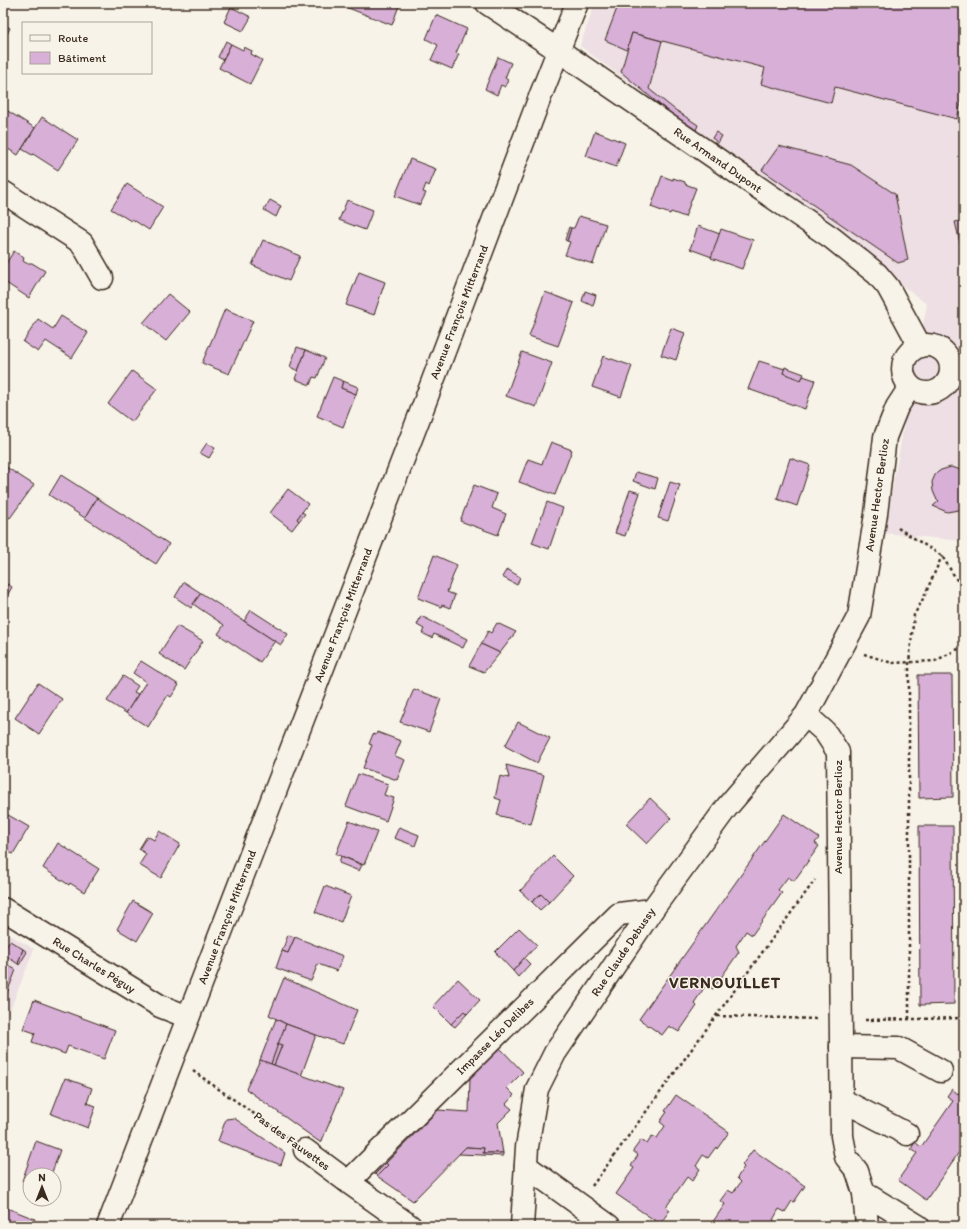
<svg xmlns="http://www.w3.org/2000/svg" width="967" height="1229" viewBox="0 0 967 1229" font-family="Itim,sans-serif">
  <style>
    .built { fill: #eddfe3 }
    .building { fill: #d7afd7; stroke: #3b2a1e }
    .lines { fill: none; stroke-linecap: round; stroke-linejoin: round }
    .minor-casing { stroke: #3b2a1e; stroke-width: 25 }
    .major-casing { stroke: #3b2a1e; stroke-width: 25 }
    .path { stroke: #3b2a1e; stroke-width: 2.5; stroke-dasharray: 3 3; stroke-linecap: butt }
    .minor { stroke: #f7f3e8; stroke-width: 22 }
    .major { stroke: #f7f3e8; stroke-width: 22 }
    .labels { text-anchor: middle; stroke-width: 3; stroke-linejoin: round; paint-order: stroke }
    .street-label { font-size: 12px; fill: #3b2a1e; stroke: #f7f3e8 }
    .district-label { font-size: 16px; font-weight: bold; letter-spacing: 1px; fill: #3b2a1e; stroke: #f7f3e8 }
  </style>
  <rect width="100%" height="100%" fill="#f7f3e8"/>
  <filter id="ink" filterUnits="userSpaceOnUse"><feTurbulence type="fractalNoise" baseFrequency=".025" numOctaves="2"/><feDisplacementMap in="SourceGraphic" scale="8" xChannelSelector="R" yChannelSelector="G"/><feConvolveMatrix kernelMatrix="1 2 1 2 8 2 1 2 1" color-interpolation-filters="sRGB"/></filter>
  <g filter="url(#ink)">
    <g class="built">
      <polygon points="595,3 964,3 964,541 884,533 927,304 580,46"/>
      <polygon points="3,931 34,949 3,1028"/>
    </g>
    <g class="building">
      <polygon points="300,3 314,3 312,8"/>
      <polygon points="344,3 400,3 392,25 343,6"/>
      <polygon points="619,3 964,3 964,91 957,119 835,87 831,103 761,84 765,68 632,33 627,50 605,40"/>
      <polygon points="231,7 251,17 243,31 224,22"/>
      <polygon points="436,15 467,29 456,53 459,54 452,69 431,60 438,45 426,39"/>
      <polygon points="3,24 10,28 7,34 3,32"/>
      <polygon points="632,33 662,41 649,89 674,109 698,125 696,130 666,110 621,72"/>
      <polygon points="226,41 231,44 223,60 218,57"/>
      <polygon points="231,44 243,50 244,47 252,51 251,54 262,60 250,84 219,68"/>
      <polygon points="498,57 511,63 505,78 508,80 505,87 501,85 497,95 485,89"/>
      <polygon points="3,108 35,128 18,155 3,146"/>
      <polygon points="42,117 78,140 58,170 33,154 32,155 22,149"/>
      <polygon points="595,131 625,143 616,167 586,156"/>
      <polygon points="716,132 722,136 718,143 712,138"/>
      <polygon points="779,146 851,165 895,194 908,260 898,263 762,170"/>
      <polygon points="410,159 436,169 429,186 426,184 423,192 426,193 420,205 395,196"/>
      <polygon points="662,176 673,180 673,178 685,182 685,184 696,188 685,217 671,212 670,214 651,207"/>
      <polygon points="127,184 163,207 149,230 132,219 131,221 111,209"/>
      <polygon points="270,200 281,206 276,217 264,210"/>
      <polygon points="347,200 373,210 365,230 339,220"/>
      <polygon points="579,216 606,224 593,264 565,255 570,242 567,241 571,228 574,228"/>
      <polygon points="964,220 964,259 955,222"/>
      <polygon points="698,226 720,234 712,257 690,249"/>
      <polygon points="569,227 571,228 567,241 565,240"/>
      <polygon points="721,229 753,240 742,269 711,258"/>
      <polygon points="263,240 300,256 289,281 252,265"/>
      <polygon points="14,251 24,258 23,261 26,263 32,263 45,271 29,298 3,281 3,268"/>
      <polygon points="359,272 385,282 374,315 346,305"/>
      <polygon points="585,291 596,295 593,306 582,301"/>
      <polygon points="545,292 574,303 558,346 529,336"/>
      <polygon points="168,294 190,312 166,341 143,323"/>
      <polygon points="225,309 253,321 229,374 202,363"/>
      <polygon points="61,316 88,333 72,358 46,341 38,352 23,342 38,319 53,329"/>
      <polygon points="671,328 685,333 676,360 661,355"/>
      <polygon points="297,347 306,350 298,371 290,367"/>
      <polygon points="306,350 325,358 317,378 313,377 310,385 295,379"/>
      <polygon points="522,352 552,363 536,407 506,396"/>
      <polygon points="603,356 632,366 621,397 592,387"/>
      <polygon points="759,361 785,369 783,373 801,380 803,376 815,380 805,409 748,389"/>
      <polygon points="785,367 804,374 801,380 783,373"/>
      <polygon points="132,371 157,389 132,422 108,404"/>
      <polygon points="333,377 343,381 341,388 356,394 343,427 317,416"/>
      <polygon points="343,381 358,387 356,394 341,388"/>
      <polygon points="551,442 572,450 555,495 519,482 528,459 542,464"/>
      <polygon points="207,443 215,448 209,458 200,453"/>
      <polygon points="790,458 810,465 797,506 777,499"/>
      <polygon points="3,465 34,485 10,518 3,514"/>
      <polygon points="951,467 958,469 964,474 964,509 947,512 933,506 939,501 936,498 933,491 932,482 935,475 938,472 941,470"/>
      <polygon points="636,472 658,478 655,489 633,481"/>
      <polygon points="61,475 97,498 85,518 49,495"/>
      <polygon points="670,482 680,485 668,521 658,518"/>
      <polygon points="474,485 497,494 492,508 506,514 498,535 460,521"/>
      <polygon points="288,489 308,504 297,519 299,521 292,530 270,513"/>
      <polygon points="630,490 640,493 625,536 615,533"/>
      <polygon points="97,498 169,544 156,564 85,518"/>
      <polygon points="547,502 563,508 549,549 532,543"/>
      <polygon points="302,512 305,514 299,521 297,519"/>
      <polygon points="434,555 457,565 447,592 455,595 450,608 442,605 441,607 418,598"/>
      <polygon points="507,569 520,577 517,585 502,577"/>
      <polygon points="184,582 201,593 191,608 175,597"/>
      <polygon points="5,583 12,587 4,601 3,601 3,586"/>
      <polygon points="201,593 275,641 260,662 218,634 224,625 193,604"/>
      <polygon points="251,610 288,634 281,645 244,621"/>
      <polygon points="421,616 467,639 463,648 434,634 432,638 422,633 424,629 417,625"/>
      <polygon points="497,623 516,632 500,653 481,644 488,631 491,633"/>
      <polygon points="177,626 203,641 184,670 159,654"/>
      <polygon points="481,644 500,653 484,672 469,666"/>
      <polygon points="141,661 179,685 171,697 168,695 148,727 126,713 146,682 133,673"/>
      <polygon points="918,675 952,675 953,797 919,798"/>
      <polygon points="123,676 138,686 134,692 138,694 126,713 107,701"/>
      <polygon points="38,683 62,699 39,734 15,718"/>
      <polygon points="414,689 441,699 429,732 400,722"/>
      <polygon points="518,722 550,738 537,763 505,746"/>
      <polygon points="377,732 401,741 395,756 405,760 397,780 363,768 372,745 369,744 373,734 376,735"/>
      <polygon points="506,765 544,775 531,824 497,815 501,800 495,798 500,776 509,778"/>
      <polygon points="358,774 388,784 384,795 394,798 386,821 346,806"/>
      <polygon points="650,798 671,818 647,844 626,824"/>
      <polygon points="3,812 29,827 13,854 3,849"/>
      <polygon points="784,814 819,838 815,843 819,846 794,881 788,877 778,890 782,893 752,935 746,931 736,946 739,952 713,989 706,985 694,1003 697,1006 679,1032 669,1026 662,1035 639,1019"/>
      <polygon points="349,821 377,832 364,865 336,854"/>
      <polygon points="919,826 953,826 954,1004 920,1005"/>
      <polygon points="399,827 419,835 415,846 394,838"/>
      <polygon points="159,831 180,844 161,878 139,865 146,854 139,849 147,836 154,840"/>
      <polygon points="58,843 99,869 84,892 70,883 69,885 43,868"/>
      <polygon points="341,856 362,865 359,871 339,863"/>
      <polygon points="553,856 573,876 549,902 541,894 532,902 520,891"/>
      <polygon points="325,886 351,896 341,922 315,912"/>
      <polygon points="541,894 549,902 540,910 532,902"/>
      <polygon points="133,901 153,913 137,941 117,929"/>
      <polygon points="519,928 537,945 513,971 495,952"/>
      <polygon points="288,935 295,937 288,953 282,951"/>
      <polygon points="295,937 343,956 337,971 318,964 311,981 276,968 282,951 288,953"/>
      <polygon points="10,941 23,949 18,964 3,954 3,951"/>
      <polygon points="23,949 27,952 19,965 18,964"/>
      <polygon points="524,958 530,964 518,977 513,971"/>
      <polygon points="3,962 16,970 3,1003"/>
      <polygon points="284,978 357,1010 343,1044 316,1035 286,1024 269,1015"/>
      <polygon points="458,979 480,1000 467,1014 464,1011 451,1024 433,1006"/>
      <polygon points="34,1000 115,1030 104,1059 68,1046 65,1054 32,1042 35,1033 23,1029"/>
      <polygon points="464,1011 467,1014 455,1027 451,1024"/>
      <polygon points="276,1019 286,1024 271,1064 260,1060"/>
      <polygon points="286,1024 316,1035 301,1076 274,1065 282,1045 278,1044"/>
      <polygon points="278,1044 282,1045 274,1065 271,1064"/>
      <polygon points="499,1047 523,1072 507,1088 514,1095 506,1104 512,1109 498,1123 503,1153 483,1153 484,1148 466,1147 413,1201 377,1176 388,1165 386,1163 438,1110 469,1112 470,1077"/>
      <polygon points="260,1060 343,1090 321,1143 246,1089"/>
      <polygon points="65,1078 92,1088 87,1103 96,1106 88,1128 51,1114"/>
      <polygon points="964,1086 964,1145 926,1200 898,1180 917,1153 911,1149 915,1142 921,1147 953,1101 947,1096 952,1089 958,1094"/>
      <polygon points="676,1095 729,1132 717,1149 716,1147 708,1158 703,1155 696,1166 700,1169 692,1181 687,1177 666,1207 670,1210 660,1224 616,1194 634,1168 631,1166 638,1155 633,1151 641,1140 647,1144 652,1136 657,1138 665,1126 660,1122 667,1112 665,1111"/>
      <polygon points="234,1118 285,1153 281,1165 218,1141 226,1119"/>
      <polygon points="36,1141 60,1150 51,1175 30,1175 30,1184 22,1181"/>
      <polygon points="466,1147 484,1148 483,1153 503,1153 503,1156 459,1154"/>
      <polygon points="753,1150 805,1186 794,1202 792,1201 785,1212 779,1209 773,1220 776,1222 774,1226 710,1226 725,1204 720,1201 728,1190 733,1193 741,1182 737,1178 744,1167 742,1165"/>
      <polygon points="386,1163 388,1165 377,1176 375,1174"/>
      <polygon points="7,1208 35,1219 32,1226 3,1226 3,1218"/>
    </g>
    <g class="lines">
      <g class="minor-casing">
        <g id="minor">
          <polyline points="487,3 558,50 832,238 877,274 888,287 920,346"/>
          <polyline points="3,192 82,243 102,278"/>
          <circle cx="927" cy="369" r="24"/>
          <polyline points="806,715 825,732 838,752 842,1136 846,1157 857,1171 864,1193 867,1226"/>
          <polyline points="3,909 160,1006 188,1017"/>
          <polyline points="841,1047 899,1048 941,1071"/>
          <polyline points="842,1100 907,1134"/>
          <polyline points="305,1150 348,1182 410,1226"/>
          <polyline points="526,1166 609,1226"/>
          <polyline points="348,1182 619,914 652,910"/>
          <polyline points="864,1193 918,1226"/>
          <polyline points="522,1226 527,1147 537,1089 555,1053 652,910 727,807 806,715 859,616 876,514 885,437 897,407 910,387"/>
        </g>
      </g>
      <g class="major-casing">
        <polyline id="major" points="108,1226 420,415 540,97 577,3"/>
      </g>
      <g class="path">
        <polyline points="898,528 942,556 960,585 964,598"/>
        <polyline points="964,652 962,665 964,671"/>
        <polyline points="864,654 892,663 935,661 964,646"/>
        <polyline points="717,1016 818,1019"/>
        <polyline points="909,1019 909,663 914,615 922,601 942,556"/>
        <polyline points="865,1020 964,1018"/>
        <polyline points="193,1071 287,1137"/>
        <polyline points="592,1186 815,880"/>
      </g>
      <use href="#minor" class="minor"/>
      <use href="#major" class="major"/>
    </g>
  </g>
  <g class="labels">
    <g class="street-label">
      <text transform="translate(718 160) rotate(35)" y="4">Rue Armand Dupont</text>
      <text transform="translate(459 312) rotate(-69)" y="4">Avenue François Mitterrand</text>
      <text transform="translate(877 495) rotate(-82)" y="4">Avenue Hector Berlioz</text>
      <text transform="translate(343 615) rotate(-69)" y="4">Avenue François Mitterrand</text>
      <text transform="translate(838 817) rotate(-90)" y="4">Avenue Hector Berlioz</text>
      <text transform="translate(227 917) rotate(-69)" y="4">Avenue François Mitterrand</text>
      <text transform="translate(623 952) rotate(-56)" y="4">Rue Claude Debussy</text>
      <text transform="translate(94 965) rotate(32)" y="4">Rue Charles Péguy</text>
      <text transform="translate(495 1036) rotate(-45)" y="4">Impasse Léo Delibes</text>
      <text transform="translate(292 1141) rotate(36)" y="4">Pas des Fauvettes</text>
    </g>
    <g class="district-label">
      <text x="725" y="988">VERNOUILLET</text>
    </g>
  </g>
  <rect width="967" height="1229" fill="none" stroke="#f7f3e8" stroke-width="16"/>
  <rect x="8" y="8" width="951" height="1213" fill="none" stroke="#3b2a1e" stroke-width="1.5" filter="url(#ink)"/>
  <rect x="22" y="22" width="130" height="52" fill="#f7f3e8" stroke="#aca397"/>
  <rect x="30" y="35" width="20" height="6" fill="#f7f3e8" stroke="#aca397"/>
  <text x="58" y="42" font-size="12" fill="#3b2a1e">Route</text>
  <rect x="30" y="52" width="20" height="12" fill="#d7afd7" stroke="#aca397"/>
  <text x="58" y="62" font-size="12" fill="#3b2a1e">Bâtiment</text>
  <g transform="translate(42 1187)"><circle r="19" fill="#f7f3e8" stroke="#aca397"/>
  <path d="M0-3L7 15L0 10L-7 15Z" fill="#3b2a1e"/>
  <text y="-6" font-size="11" font-weight="bold" text-anchor="middle" fill="#3b2a1e">N</text>
  </g>
</svg>
